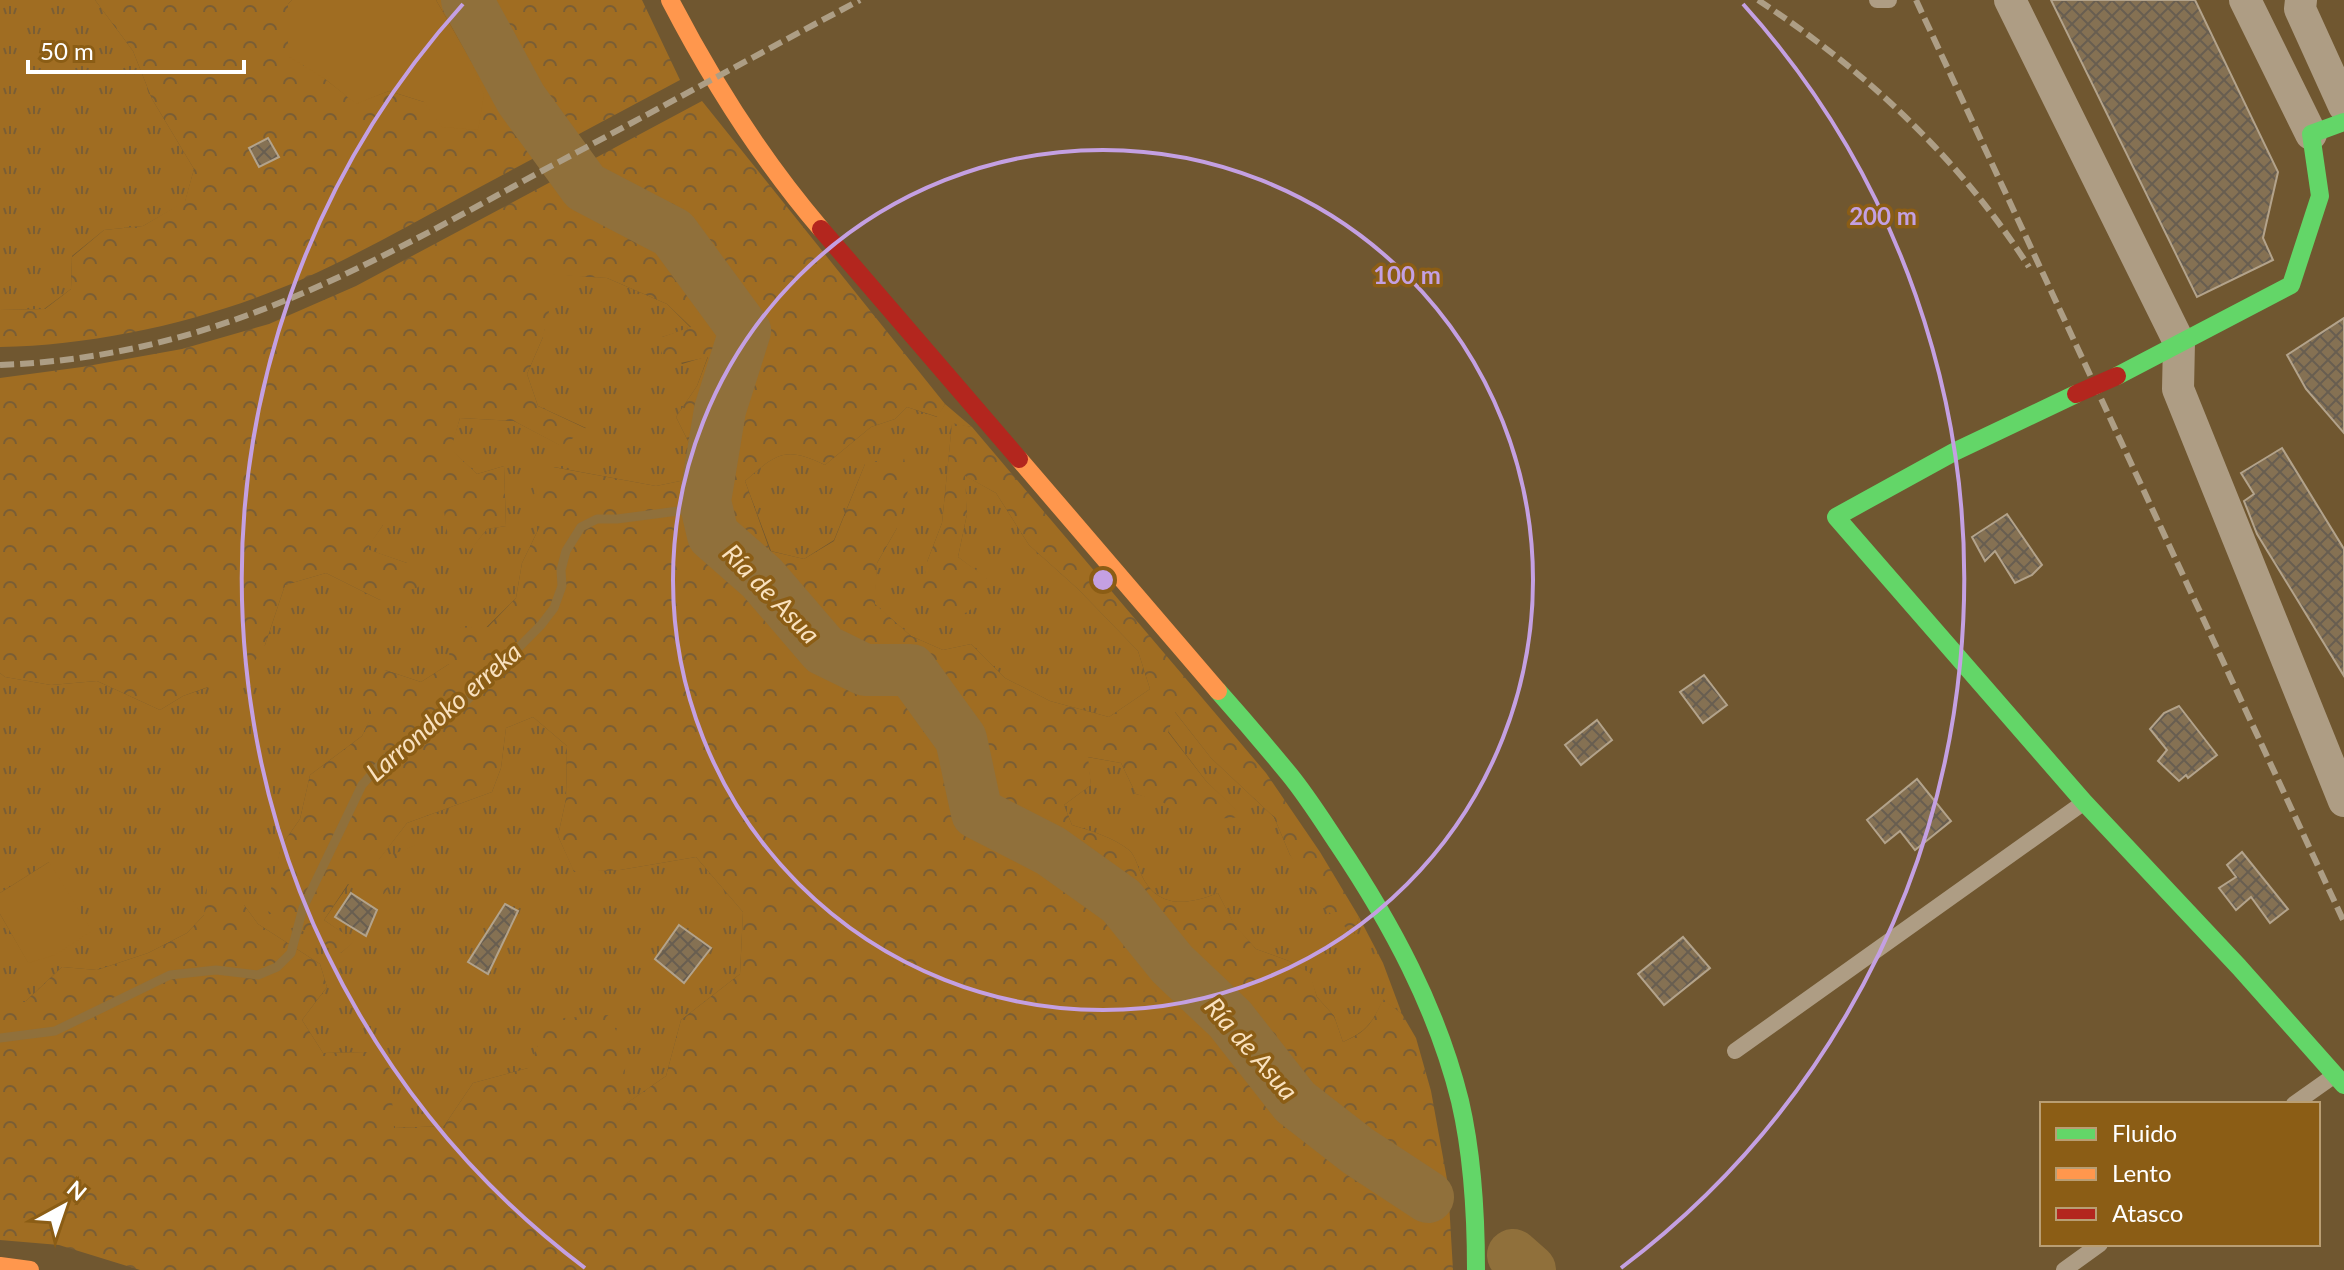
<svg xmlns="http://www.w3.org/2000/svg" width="2344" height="1270" viewBox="0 0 2344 1270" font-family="Lato,sans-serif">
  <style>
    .grass { fill: url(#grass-tufts) }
    .forest { fill: url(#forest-crowns) }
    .garden { fill: #a06d22 }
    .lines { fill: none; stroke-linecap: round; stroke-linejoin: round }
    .stream { stroke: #90703b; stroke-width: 9 }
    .river { stroke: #90703b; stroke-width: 52 }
    .building { fill: url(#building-cross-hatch); stroke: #b3a38b; stroke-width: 2 }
    .lane { stroke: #ae9d84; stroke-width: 16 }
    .street { stroke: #ae9d84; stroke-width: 32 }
    .fast { stroke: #63d668; stroke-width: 18 }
    .slow { stroke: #ff974d; stroke-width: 18 }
    .jam { stroke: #b3261e; stroke-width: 18 }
    .rail { stroke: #ad9e85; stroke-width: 6; stroke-dasharray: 14 6; stroke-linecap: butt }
    .jam-bridge { stroke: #b3261e; stroke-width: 18 }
    .ring { fill: none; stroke: #c4a0e2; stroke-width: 4 }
    .labels { text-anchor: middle; stroke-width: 7; stroke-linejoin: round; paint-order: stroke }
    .water-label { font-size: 26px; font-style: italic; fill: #f9e1be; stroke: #8b5d15 }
    .centre { fill: #c4a0e2; stroke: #8b5d15; stroke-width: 4 }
    .ring-label { font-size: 24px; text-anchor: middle; font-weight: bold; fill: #c4a0e2; stroke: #8b5d15; stroke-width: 7; stroke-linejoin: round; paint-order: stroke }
  </style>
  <defs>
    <pattern id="grass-tufts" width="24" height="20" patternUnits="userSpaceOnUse" patternTransform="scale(2)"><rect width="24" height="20" fill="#a06d22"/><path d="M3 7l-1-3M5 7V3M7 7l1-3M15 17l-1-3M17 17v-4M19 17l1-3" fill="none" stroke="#7a5e35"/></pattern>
    <pattern id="forest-crowns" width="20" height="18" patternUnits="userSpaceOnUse" patternTransform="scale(2)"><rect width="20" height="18" fill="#a06d22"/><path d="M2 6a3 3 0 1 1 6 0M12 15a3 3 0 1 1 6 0" fill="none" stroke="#7a5e35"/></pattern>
    <pattern id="building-cross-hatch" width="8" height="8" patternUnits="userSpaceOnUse" patternTransform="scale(2)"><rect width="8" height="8" fill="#857153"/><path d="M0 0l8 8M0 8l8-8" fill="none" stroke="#685e50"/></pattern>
  </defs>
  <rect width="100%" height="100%" fill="#705730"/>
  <g class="grass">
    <polygon points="0,0 95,0 133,51 152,99 194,169 185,202 143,226 104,230 72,256 71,289 44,309 0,310"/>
    <polygon points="538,273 607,278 667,304 691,328 662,337 682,364 708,356 697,386 676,417 689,443 690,479 656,486 554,467 540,526 522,563 516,598 449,664 421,682 385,670 373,714 362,736 310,775 300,819 281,846 276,872 341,953 354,941 324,920 349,884 416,845 376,863 407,823 492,792 501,768 506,728 533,717 567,746 566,799 558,836 574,871 620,870 696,857 743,912 740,974 681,1020 666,1076 620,1108 626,1052 528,1068 473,1083 444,1126 394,1128 366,1052 323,1053 302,1020 327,987 320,964 258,924 244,905 204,915 187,933 148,953 97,970 62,967 26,1001 0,1001 0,914 28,962 49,862 0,893 0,673 5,677 51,685 97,681 160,710 183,696 209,687 265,645 285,585 326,573 380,600 407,563 366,549 383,525 443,497 470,550 487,529 506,526 504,466 477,474 450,449 460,418 514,421 560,445 586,428 538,406 527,374 543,337"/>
    <path d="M945,404L972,427L952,424L942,523L927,562L987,579L958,557L967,514L964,475L996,493L1029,545L1078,589L1138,651L1150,689L1109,717L1050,701L1005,678L971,644L943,650L911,636L874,604L877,563L897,528L865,464L834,540L804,559L771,551L745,481C776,454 785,445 825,465L871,427L895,419L907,407L937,417Z"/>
    <path d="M1174,711L1211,758L1274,817L1290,855L1354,934L1359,917L1383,963L1402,1014L1383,1000C1372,1023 1367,1031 1343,1042L1334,1016L1317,997L1309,973L1289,961L1256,949L1234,925L1218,893C1190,904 1160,910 1143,878C1138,869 1136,856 1129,850C1113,837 1091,831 1072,825L1064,805L1091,785L1087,757L1121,763L1136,794L1175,804L1243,817L1206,781L1168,731Z"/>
  </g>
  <g class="forest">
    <path d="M95,0H292L288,4L325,79L356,103L389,91L424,102L470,59L436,0H642L680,80C609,118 538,156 467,194C413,223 361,253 305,278C212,319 103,345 0,347V310L45,309L71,289L72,257L104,230L143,226L185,201L194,169L152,99L133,51Z"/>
    <path d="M702,101L945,404L938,417L907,407L895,419L871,427L825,465C785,445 776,454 745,481L770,551L804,559L834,541L865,464L903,454L910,484L897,528L877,563L875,604L911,636L943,650L971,644L1005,678L1050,701L1109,717L1150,689L1138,651L1078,589L1029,545L996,493L965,476L967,514L958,557L987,578L976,606L956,619L920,604L927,562L942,523L952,423L972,427L1266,773L1320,852L1359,917L1354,935L1321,905L1290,855L1274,817L1211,758L1175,712L1168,732L1206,781L1244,817L1213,819L1136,794L1121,763L1088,757L1091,785L1064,805L1072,825C1091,831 1113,837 1129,850C1136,856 1138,869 1143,878C1160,910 1190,904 1218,893L1234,924L1256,949L1289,961L1310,973L1317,997L1334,1016L1343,1042C1368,1031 1372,1023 1383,999L1402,1014L1416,1038L1431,1091L1448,1185L1453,1270H140L59,1245L0,1240V1001H26L62,967L97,970L148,953L187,933L204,915L208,879L240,878L244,905L258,924L320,964L327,987L302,1020L323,1053L366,1052L390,1069L394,1128L444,1126L473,1083L528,1068L549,1019L608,1015L627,1052L621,1107L666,1076L681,1020L740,974L743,912L696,857L620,870L574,872L558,836L566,799L567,746L533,717L506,728L501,768L492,792L407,823L378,861L417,844L382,897L348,884L324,920L355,941L341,953L266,910L281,846L300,819L310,775L362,736L372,714L355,681L385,670L421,682L449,664L450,628L488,627L516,598L522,563L540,526L533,485L553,467L656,486L690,479L689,443L676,417L697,386L708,357L662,367V337L691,327L667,304L607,278L539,274L551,303L543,337L527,374L538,406L587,429L561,446L514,421L460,418L451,449L477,474L504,466L506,526L487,529L470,551L448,536L442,499L428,525H383L367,549L407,563L419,587L380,600L326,573L285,585L265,645L232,697L208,687L183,696L160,710L97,681L51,685L5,677L0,673V378L82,367L182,349L269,324L356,286Z"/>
  </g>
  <g class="garden">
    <polygon points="292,0 436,0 470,59 484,95 478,130 442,127 424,102 389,91 356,104 325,79 288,56 288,4"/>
    <polygon points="49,862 92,931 55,955 28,963 0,914 0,893"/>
  </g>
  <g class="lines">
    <polyline class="stream" points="0,1038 55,1031 170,975 216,970 258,975 277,967 291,953 303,908 362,785 388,756 466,701 541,625 554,608 562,586 561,570 566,551 581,527 597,519 617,519 686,510 705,501"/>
    <g class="river">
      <polyline points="467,0 521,99 585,187 673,233 745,331 720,410 705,501 713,535 762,578 824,650 865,670 911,670 961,739 977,813 1051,851 1121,901 1172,964 1230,1019 1295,1102 1358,1151 1428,1197"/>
      <polyline points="1513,1255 1530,1270"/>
    </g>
  </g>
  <g class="building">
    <polygon points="2051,0 2195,0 2278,172 2263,238 2273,260 2197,297"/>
    <polygon points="268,138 279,157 259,167 249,148"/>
    <polygon points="2344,318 2344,433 2306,389 2287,355"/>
    <polygon points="2282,448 2344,549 2344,676 2257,534 2244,501 2254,494 2241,473"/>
    <polygon points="2007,514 2042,565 2032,575 2015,583 1995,551 1985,561 1972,537"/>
    <polygon points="1704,675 1727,705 1703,723 1680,692"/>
    <polygon points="2179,706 2217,755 2188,778 2186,775 2179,781 2158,761 2167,750 2150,729 2164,713"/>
    <polygon points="1597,720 1612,740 1581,765 1565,745"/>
    <polygon points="1917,779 1951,821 1915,850 1900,831 1885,843 1867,820"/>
    <polygon points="2242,852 2288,909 2270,923 2251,897 2236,910 2219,888 2236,877 2227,865"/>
    <polygon points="351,893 377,910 366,936 335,917"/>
    <polygon points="505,904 518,911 488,974 468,962"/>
    <polygon points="679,925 711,948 684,983 655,959"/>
    <polygon points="1683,937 1710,968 1664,1005 1638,974"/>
  </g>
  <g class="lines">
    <g class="lane">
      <polyline points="1877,0 1889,0"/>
      <polyline points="1735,1051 2083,803"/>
      <polyline points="2294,1104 2335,1075"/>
      <polyline points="2064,1270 2100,1244"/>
    </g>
    <g class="street">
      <polyline points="2010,0 2179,342 2178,389 2344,801"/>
      <polyline points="2245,0 2311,134"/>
      <polyline points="2301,0 2300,9 2344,106"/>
    </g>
    <g class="fast">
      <polyline points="2117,376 2291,285 2320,196 2311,134 2344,122"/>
      <polyline points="2076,394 1954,452 1836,517 2084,802 2239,967 2344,1085"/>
      <path d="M1218,691C1242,718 1266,746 1289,774C1307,796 1322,820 1338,844C1391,923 1437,1008 1460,1101C1473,1157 1476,1213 1476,1270"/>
    </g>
    <g class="slow">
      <path d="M670,0C712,81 762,160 821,229"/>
      <polyline points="1019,459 1218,691"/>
      <polyline points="0,1266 30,1270"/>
    </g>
    <polyline class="jam" points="821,229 1019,459"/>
    <g class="rail">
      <path d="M1758,0C1865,70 1960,159 2029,267"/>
      <polyline points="1916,0 2344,922"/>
      <path d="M0,365C210,357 362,269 540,172C647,115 753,57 860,0"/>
    </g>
    <polyline class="jam-bridge" points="2076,394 2117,376"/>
  </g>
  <g class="ring">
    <circle cx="1103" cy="580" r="430"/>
    <path d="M585 1268A861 861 0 0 1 463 4M1743 4A861 861 0 0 1 1621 1268"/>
  </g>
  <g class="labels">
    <g class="water-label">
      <text transform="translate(771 594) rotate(46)" y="9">Ría de Asua</text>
      <text transform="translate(444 712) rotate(-41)" y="9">Larrondoko erreka</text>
      <text transform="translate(1251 1049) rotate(49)" y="9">Ría de Asua</text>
    </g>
  </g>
  <circle cx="1103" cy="580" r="12" class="centre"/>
  <g class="ring-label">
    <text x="1883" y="225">200 m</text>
    <text x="1407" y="284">100 m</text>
  </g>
  <rect x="2040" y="1102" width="280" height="144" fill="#8b5d15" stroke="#b99e73" stroke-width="2"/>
  <rect x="2056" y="1128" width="40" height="12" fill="#63d668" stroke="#b99e73" stroke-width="2"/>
  <text x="2112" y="1142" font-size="24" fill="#ffffff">Fluido</text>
  <rect x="2056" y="1168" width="40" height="12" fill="#ff974d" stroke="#b99e73" stroke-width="2"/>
  <text x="2112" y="1182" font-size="24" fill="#ffffff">Lento</text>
  <rect x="2056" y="1208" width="40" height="12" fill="#b3261e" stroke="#b99e73" stroke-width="2"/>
  <text x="2112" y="1222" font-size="24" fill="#ffffff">Atasco</text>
  <g transform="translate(64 1206) rotate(40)" stroke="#8b5d15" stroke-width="6" paint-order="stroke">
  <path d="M0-6L14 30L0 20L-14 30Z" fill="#ffffff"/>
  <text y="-12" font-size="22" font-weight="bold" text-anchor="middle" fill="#ffffff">N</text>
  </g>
  <path d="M28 60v12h216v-12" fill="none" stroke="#ffffff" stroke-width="4"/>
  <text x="40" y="60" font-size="24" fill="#ffffff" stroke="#8b5d15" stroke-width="6" paint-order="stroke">50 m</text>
</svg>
